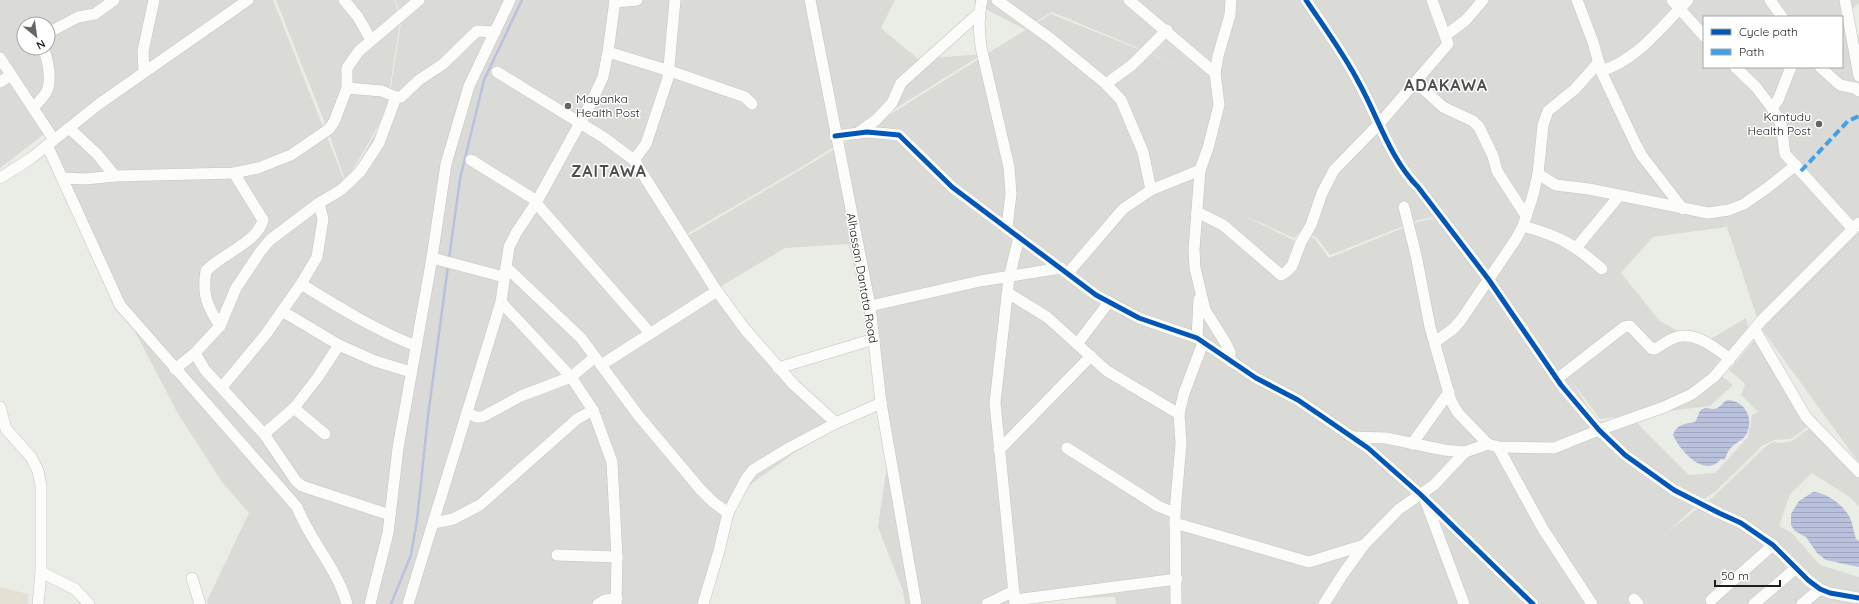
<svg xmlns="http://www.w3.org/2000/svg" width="1859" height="604" viewBox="0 0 1859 604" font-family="Quicksand,sans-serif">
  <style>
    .residential { fill: #dadbd7; fill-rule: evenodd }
    .commercial { fill: #e4e0d4 }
    .water { fill: url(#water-rules) }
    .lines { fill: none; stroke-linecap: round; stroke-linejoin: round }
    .stream { stroke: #bac1dd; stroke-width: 2.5 }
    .minor-casing { stroke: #c4c4c2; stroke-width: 12 }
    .minor { stroke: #fcfcfb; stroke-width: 11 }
    .quiet { stroke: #3da2ea; stroke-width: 4; stroke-dasharray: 8 4; stroke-linecap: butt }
    .cycleway-casing { stroke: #fff; stroke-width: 8 }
    .cycleway { stroke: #0057b8; stroke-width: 5 }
    .poi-dot { fill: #656563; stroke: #fff; stroke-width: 1.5 }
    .labels { text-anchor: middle; stroke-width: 3; stroke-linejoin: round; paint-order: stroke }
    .poi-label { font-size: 12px; fill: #1d1d1d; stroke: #fff; text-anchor: start }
    .street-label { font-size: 12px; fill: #1d1d1d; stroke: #fff }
    .district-label { font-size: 16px; font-weight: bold; letter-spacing: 1px; fill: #505050; stroke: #fff }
  </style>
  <defs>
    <pattern id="water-rules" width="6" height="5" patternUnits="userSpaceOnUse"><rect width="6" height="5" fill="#bac1dd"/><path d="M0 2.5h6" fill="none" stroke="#9fa5bd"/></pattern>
  </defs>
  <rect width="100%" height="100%" fill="#eaece6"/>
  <g class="residential">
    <path d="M0,0H273L346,185L387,113L401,22L396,0H895L881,28L918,59L983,54L800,168L683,236L743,337L835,424L730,499L701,604H208L207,601L249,513L222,482L177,412L119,301L49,144L59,136L4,65L0,56ZM24,24H48V48H24Z"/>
    <polygon points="276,0 395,0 400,22 386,112 346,182 325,123"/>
    <path d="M974,0H1859V3L1847,14L1855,35L1859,38V222L1758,321L1726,224V227L1653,237L1621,273L1660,321L1704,345L1712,338L1746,318L1748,327L1752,331L1718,373L1733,385L1710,406L1600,419L1570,379L1598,422L1632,418L1689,475L1715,473L1748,437L1752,415L1758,412L1741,395L1745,384L1729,370L1756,338L1815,421L1791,439L1774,440L1762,446L1715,492L1705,498L1667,532L1713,497L1765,447L1773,442L1780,443L1792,441L1817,423L1859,478V507L1851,498L1812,473L1790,494L1779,526L1792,533L1820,565L1859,577V604H1116L1115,597L1058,599L1030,604H905L903,591L878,527L887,464L879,386L849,244L785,248L716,289L686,237L817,160L1051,14L1186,68L1052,12L1024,29L976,4ZM1704,17H1842V67H1704ZM1241,214L1294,238L1302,230L1317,238L1330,255L1419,220L1441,215L1440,217L1418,222L1329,258L1315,239L1302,232L1295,241Z"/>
    <polygon points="0,63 47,132 0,168"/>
    <polygon points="1859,229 1859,463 1761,328"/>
  </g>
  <polygon class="commercial" points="0,587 28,594 28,604 0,604"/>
  <g class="water">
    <path d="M1728,400C1745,401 1755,419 1746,435C1742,441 1734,443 1730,449C1727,452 1726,457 1724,460L1721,459C1705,479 1680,451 1673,435C1677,424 1685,424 1695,422C1698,418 1698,413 1701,410C1706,406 1709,409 1714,409C1721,408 1722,402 1728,400Z"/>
    <path d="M1813,492C1828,493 1845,506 1851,520C1853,526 1854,533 1856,539L1859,541V567L1826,560L1817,553L1806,537L1795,531L1791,525V514L1799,501Z"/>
  </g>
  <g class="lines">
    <g class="stream">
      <polyline points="449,259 460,179 484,80 522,0"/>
      <polyline points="391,604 411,555 417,520 428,416 448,266"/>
    </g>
    <g class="minor-casing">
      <g id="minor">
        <polyline points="344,0 358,17 371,40"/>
        <polyline points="810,0 870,306 881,403 916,604"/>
        <path d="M982,0C978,16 979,30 981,47L1009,167L1011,194L1007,227"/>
        <polyline points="997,0 1051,39 1106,84 1121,100 1143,152 1151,190"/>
        <polyline points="1129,0 1215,73"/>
        <path d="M1306,0C1324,27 1344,54 1359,83C1378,117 1390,159 1418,187L1489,280L1561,385L1599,430L1625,455L1674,490L1719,513L1741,523L1773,545L1808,580L1820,589L1830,593L1859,598"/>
        <polyline points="1577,0 1593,42 1601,71 1637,147 1642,156 1683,209"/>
        <polyline points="1672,0 1704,36"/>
        <polyline points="1770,0 1782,17"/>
        <polyline points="1845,0 1859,76"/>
        <polyline points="615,2 637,0"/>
        <polyline points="48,33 78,17 95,14 114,0"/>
        <polyline points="1446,35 1466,20 1483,0"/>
        <polyline points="608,52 670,71 745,97 752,104"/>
        <polyline points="0,58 54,140"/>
        <polyline points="1735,67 1756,87 1772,108 1781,124 1785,154 1853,229"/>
        <polyline points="1820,67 1840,85 1855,88 1859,91"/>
        <path d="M1601,71C1638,60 1662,26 1688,0"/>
        <polyline points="144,72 143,51 154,0"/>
        <polyline points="497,72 603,137 634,160 714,287 744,328 794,385 836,423"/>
        <polyline points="0,82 11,75"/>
        <polyline points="1416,82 1443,107 1473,121 1479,127 1493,156 1497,171 1526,216"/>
        <polyline points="1106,84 1132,65 1167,30"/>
        <polyline points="347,88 382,91 396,97 401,97 419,80 443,64 477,31 495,32"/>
        <path d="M33,108C38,102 46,96 48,88C51,78 48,56 42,48"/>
        <polyline points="1772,108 1778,100 1791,67"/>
        <polyline points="69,128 97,154 115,176"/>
        <polyline points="858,133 877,119 892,103 901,83 979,13"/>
        <polyline points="835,136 867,132 899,135 952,187 1096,295 1139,318 1197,338 1256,378 1298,400 1323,417 1368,448 1420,494 1533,604"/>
        <path d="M47,145L120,305L297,507C310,541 337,568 347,604"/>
        <polyline points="471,160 537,201"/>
        <polyline points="634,160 646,144 668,78 675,0"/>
        <polyline points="1538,174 1556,185 1589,189 1708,213 1729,210 1744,204 1767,188 1796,165"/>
        <polyline points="0,178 30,159 99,104 248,0"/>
        <polyline points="62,178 85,179 115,176 234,173 258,168 291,155 329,129 334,122 347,88 347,68 359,51 419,0"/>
        <polyline points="536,203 650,333"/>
        <polyline points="1404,207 1416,255 1430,327 1451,401 1458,413 1488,444"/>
        <polyline points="1197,212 1223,225 1281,275 1286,272 1292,266 1301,242 1311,225 1322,193 1334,170 1379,124 1448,44 1432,0"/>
        <path d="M1523,226C1560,236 1573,244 1602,269"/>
        <polyline points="1576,248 1619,196"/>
        <polyline points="432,258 504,277"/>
        <polyline points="506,267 581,338 638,415 700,489 713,502 728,513"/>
        <polyline points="1068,273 1123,209 1151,190 1200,170"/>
        <path d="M301,284C339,307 375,330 416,346"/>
        <polyline points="1008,293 1047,317 1107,371 1179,414"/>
        <polyline points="501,302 571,377 593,410 612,462 617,557 616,604"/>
        <polyline points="870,306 980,281 1061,268"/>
        <polyline points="282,311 339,345 375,361 411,372"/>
        <path d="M220,326C207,306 202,295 206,271C221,254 257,243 263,220L234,173"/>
        <polyline points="1755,330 1806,417 1859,472"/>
        <polyline points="1197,338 1199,299"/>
        <polyline points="1435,342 1453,329 1461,320 1516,239 1523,226 1533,195 1538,174 1543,125 1548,111 1575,89 1599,62"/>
        <polyline points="1077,344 1109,302"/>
        <polyline points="195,353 205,370 264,434 296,481 302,486 390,515"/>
        <polyline points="1230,361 1230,352 1225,342 1205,310 1195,268 1194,250 1200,170 1208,148 1219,105 1215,73 1218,56 1230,15 1231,0"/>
        <polyline points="601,365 717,291"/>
        <polyline points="778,368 874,339"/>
        <polyline points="175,369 195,353 220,326 236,288 260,252 270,240 319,203 341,190 360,172 379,143 396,97"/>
        <path d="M1557,379L1624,327L1630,326L1652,349H1655C1662,345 1669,339 1677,337C1696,332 1716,348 1730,359"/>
        <polyline points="222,387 266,334 301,284 317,257 323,219 319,203"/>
        <polyline points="0,407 6,429 31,457 38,471 41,486 41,572 38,604"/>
        <polyline points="294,408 325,434"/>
        <polyline points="467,412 476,417 482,417 521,396 571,377 595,357"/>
        <polyline points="264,434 294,408 318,377 339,345"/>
        <polyline points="1352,437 1386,438 1444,450 1465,452"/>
        <polyline points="1412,444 1449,392"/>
        <polyline points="1498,447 1543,529 1592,604"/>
        <polyline points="1067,448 1158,506 1175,513"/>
        <polyline points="999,450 1091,356"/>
        <polyline points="1426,502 1464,604"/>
        <polyline points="434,523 453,519 480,505 577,419 593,410"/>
        <polyline points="1175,523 1309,562 1364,545"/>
        <polyline points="557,555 617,557"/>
        <polyline points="41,572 75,589 89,604"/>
        <polyline points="192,578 200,604"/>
        <polyline points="1634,599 1638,604"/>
        <polyline points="1015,600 1177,579"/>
        <polyline points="1711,600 1773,545"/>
        <polyline points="370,604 388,533 398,448 432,258 446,164 469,86 510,0"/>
        <polyline points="408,604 501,302 509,247 516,233 536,203 591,103 603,77 608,52 615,0"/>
        <polyline points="598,604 605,600 617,599"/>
        <polyline points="703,604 719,551 728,513 746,479 753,470 789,448 836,423 881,403"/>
        <polyline points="987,604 1014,591"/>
        <polyline points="1015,604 995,403 1009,278 1019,237"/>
        <polyline points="1176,604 1175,513 1181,443 1179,414 1184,393 1203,343"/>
        <polyline points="1324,604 1343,574 1364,545 1399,509 1434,485 1465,452 1488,444 1498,447 1554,448 1599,430 1664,407 1692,394 1714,377 1762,320 1859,223"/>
        <polyline points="1754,604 1796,568"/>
        <polyline points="1802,604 1820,589"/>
      </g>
    </g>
    <use href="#minor" class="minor"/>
    <polyline class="quiet" points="1801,171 1848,121 1859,116"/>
    <g class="cycleway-casing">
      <g id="cycleway">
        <path d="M1306,0C1324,27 1344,54 1359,83C1378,117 1390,159 1418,187L1489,280L1561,385L1599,430L1625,455L1674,490L1719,513L1741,523L1773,545L1808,580L1820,589L1830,593L1859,598"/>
        <polyline points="835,136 867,132 899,135 952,187 1096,295 1139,318 1197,338 1256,378 1298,400 1323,417 1368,448 1420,494 1533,604"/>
      </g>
    </g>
    <use href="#cycleway" class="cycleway"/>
  </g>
  <g class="poi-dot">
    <circle cx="568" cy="106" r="4"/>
    <circle cx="1819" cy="124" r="4"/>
  </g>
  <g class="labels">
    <g class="poi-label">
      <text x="576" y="103">Mayanka<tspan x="576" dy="14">Health Post</tspan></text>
      <text x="1811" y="121" text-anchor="end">Kantudu<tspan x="1811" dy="14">Health Post</tspan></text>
    </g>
    <g class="street-label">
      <text transform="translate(862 278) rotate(80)" y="4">Alhassan Dantata Road</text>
    </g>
    <g class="district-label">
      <text x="1446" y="91">ADAKAWA</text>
      <text x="609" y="177">ZAITAWA</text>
    </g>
  </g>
  <rect x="1703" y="16" width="140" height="52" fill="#ffffff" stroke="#a5a5a5"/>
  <rect x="1711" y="29" width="20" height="6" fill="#0057b8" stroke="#a5a5a5"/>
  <text x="1739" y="36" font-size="12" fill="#1d1d1d">Cycle path</text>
  <rect x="1711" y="49" width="20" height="6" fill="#3da2ea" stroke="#a5a5a5"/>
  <text x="1739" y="56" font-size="12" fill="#1d1d1d">Path</text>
  <g transform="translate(36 36) rotate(151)"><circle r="19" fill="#ffffff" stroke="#a5a5a5"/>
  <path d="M0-3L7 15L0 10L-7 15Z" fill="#656563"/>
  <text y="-6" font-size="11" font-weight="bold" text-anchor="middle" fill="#1d1d1d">N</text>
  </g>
  <path d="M1715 580v6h65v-6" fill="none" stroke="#1d1d1d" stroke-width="2"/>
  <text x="1721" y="580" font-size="12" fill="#1d1d1d" stroke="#ffffff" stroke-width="3" paint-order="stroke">50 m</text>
</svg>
